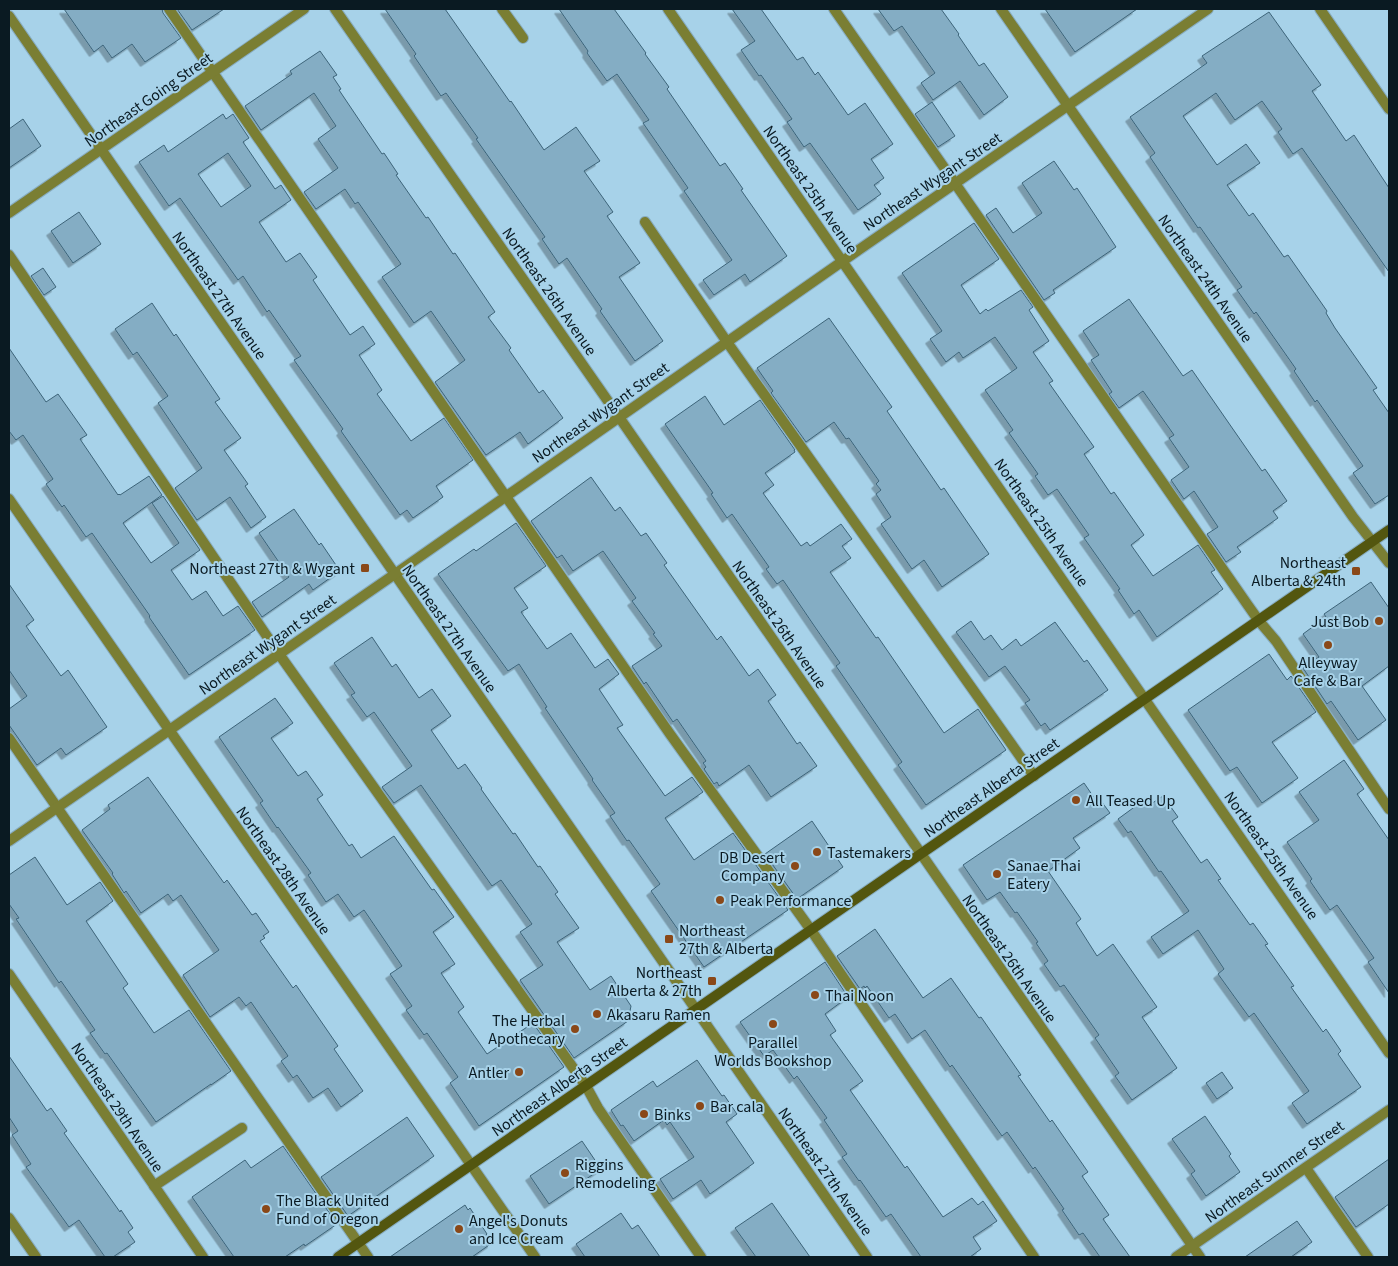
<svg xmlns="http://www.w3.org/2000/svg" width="1398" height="1266" viewBox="0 0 1398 1266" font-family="'Source Sans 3',sans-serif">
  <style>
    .building { fill: #84adc4; stroke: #3d6479; fill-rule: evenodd; filter: url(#shadow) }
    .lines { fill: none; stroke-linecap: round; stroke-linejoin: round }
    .lane-casing { stroke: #88adc1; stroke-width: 12 }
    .street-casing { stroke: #88adc1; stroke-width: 12 }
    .secondary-casing { stroke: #88adc1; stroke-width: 12 }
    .lane { stroke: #7a7e33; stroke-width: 10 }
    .street { stroke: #7a7e33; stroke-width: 10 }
    .secondary { stroke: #53560f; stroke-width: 10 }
    .poi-dot { fill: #8a4818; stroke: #a7d2e9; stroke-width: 2 }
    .labels { text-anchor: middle; stroke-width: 4; stroke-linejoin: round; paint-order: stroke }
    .street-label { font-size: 16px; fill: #0a1a22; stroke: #a7d2e9 }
    .poi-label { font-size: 16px; fill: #0a1a22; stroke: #a7d2e9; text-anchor: start }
  </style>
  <defs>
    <filter id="shadow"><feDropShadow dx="-4.5" dy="4.5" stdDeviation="0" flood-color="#0004"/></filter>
  </defs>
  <rect width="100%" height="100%" fill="#a7d2e9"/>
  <g class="building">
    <polygon points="64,9 162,9 163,13 181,38 145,62 132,44 112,58 103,45 94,52"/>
    <polygon points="177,9 224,9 192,30"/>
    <polygon points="385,9 445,9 510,102 511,101 544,150 576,127 600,161 584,171 613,212 607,216 640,263 619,277 663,341 635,361 600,311 602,309 567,258 559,264 542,239 545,237 476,139 478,138 446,93 441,96 414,56 416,54"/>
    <polygon points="559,9 614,9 646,53 645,54 669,87 667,89 720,166 725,163 743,189 741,190 787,256 750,282 745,274 714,295 703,280 732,260 684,191 688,188 643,123 649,120 617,74 607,81 587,53 588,51"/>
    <polygon points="732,9 761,9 797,60 803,57 815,75 818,72 848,115 865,103 893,144 871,159 884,178 874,185 881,194 858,210 810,143 804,147 787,122 792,119 761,75 759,76 741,50 755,41"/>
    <polygon points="878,9 941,9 959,34 958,35 979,66 984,63 1008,97 984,115 960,81 933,100 921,83 935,73 902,26 894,31"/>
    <polygon points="1045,9 1137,9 1075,52"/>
    <polygon points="1269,12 1321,85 1312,91 1346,141 1354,135 1389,188 1389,272 1302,148 1293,154 1278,132 1282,129 1262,101 1235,120 1216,93 1183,116 1217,165 1246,144 1260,163 1227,185 1249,216 1253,213 1284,257 1288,255 1327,311 1326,313 1335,328 1377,388 1373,390 1389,413 1389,495 1375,504 1353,473 1363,466 1317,400 1315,402 1294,371 1296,369 1256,312 1254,314 1237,290 1242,287 1200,227 1198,228 1150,157 1155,153 1130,117 1207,63 1202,56"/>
    <polygon points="320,51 337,75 333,77 341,89 339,90 382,154 384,153 398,174 396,175 426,218 428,217 453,254 455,253 495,312 488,317 511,348 509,350 539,393 543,390 563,418 528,444 520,432 486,455 435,382 465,360 431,311 414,323 382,277 401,264 358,202 355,204 345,189 316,209 304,192 338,168 318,139 336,126 314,93 261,130 245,106 292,74 290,71"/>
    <polygon points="932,102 955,136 938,147 915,114"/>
    <path d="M223,114L226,119L233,114L249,138L243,142L275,189L281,185L291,200L259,222L286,262L300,253L317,277L313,280L350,335L363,326L375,344L359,355L382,390L377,394L411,441L444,418L473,460L436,486L443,497L413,518L407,510L400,515L341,431L343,429L294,360L301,356L269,310L267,312L243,276L238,280L180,198L169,206L139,162L164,145L168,152ZM228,153L251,186L221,207L198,174Z"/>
    <polygon points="23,119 41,146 9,168 9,129"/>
    <polygon points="1054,161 1074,190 1077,188 1116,247 1053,290 1055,293 1044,300 986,215 996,208 1013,233 1042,213 1022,183"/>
    <polygon points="79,212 101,244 73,263 51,231"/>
    <polygon points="974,223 999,259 961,285 980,314 986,309 988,311 1021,290 1033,307 1029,310 1049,341 1033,352 1053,381 1049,383 1094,447 1084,454 1111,494 1114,492 1144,535 1131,545 1153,576 1198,545 1215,570 1211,572 1223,589 1157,637 1139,610 1134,614 1118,590 1120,589 1084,538 1089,535 1057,489 1048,495 1035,476 1038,474 1009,433 1013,430 985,390 1017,368 995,337 963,358 959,352 946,362 930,339 942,331 902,273"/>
    <polygon points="43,268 56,287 44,295 31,276"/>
    <polygon points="1129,299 1183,376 1192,370 1262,471 1265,469 1287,501 1273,511 1278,518 1237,547 1241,552 1226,562 1207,534 1218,527 1194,491 1184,499 1171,480 1189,467 1169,438 1174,435 1143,391 1119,408 1109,394 1112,392 1091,360 1099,355 1083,331"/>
    <polygon points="152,303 174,336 176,334 220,399 215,402 241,438 224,450 248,484 245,486 266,517 251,528 230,497 197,520 175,488 202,468 158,403 168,396 137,352 133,355 115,329"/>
    <polygon points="829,318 892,407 887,411 911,446 941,490 944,488 989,554 942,587 924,560 912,569 881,524 891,517 876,494 881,490 876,484 879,481 849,438 846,439 834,422 806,442 771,393 773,391 757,368"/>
    <polygon points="9,348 46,402 58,394 87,435 80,439 118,495 119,494 120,495 149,476 162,495 123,523 151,563 179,543 152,503 163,496 200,550 171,570 192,600 206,591 223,616 238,606 255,630 189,675 149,617 150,616 92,533 86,537 64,505 62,507 46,484 53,479 23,435 16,440 9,431"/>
    <polygon points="705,396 724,425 760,400 795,450 794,450 795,452 765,473 774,485 763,493 801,546 807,542 810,546 841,524 852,539 842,546 851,558 830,572 876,638 878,637 944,733 978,709 1006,750 926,805 898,765 902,762 836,666 840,663 815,627 783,580 777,584 766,569 769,567 732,514 727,518 711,494 713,493 665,424"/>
    <polygon points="591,477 615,511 620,507 641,536 646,533 667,563 664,565 717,640 721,636 749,676 758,669 776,695 768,701 797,744 800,742 817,766 771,797 749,765 719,786 717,782 714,784 704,769 706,767 703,763 706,761 677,719 673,722 646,682 644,684 632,666 662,646 653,634 655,633 632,601 636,598 603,551 573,571 562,555 557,558 531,521"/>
    <polygon points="294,509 319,545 321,543 340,571 313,590 309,584 262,617 252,602 289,577 259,533"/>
    <polygon points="516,523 546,566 514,588 528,608 521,612 547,649 571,633 595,668 608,659 619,674 599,689 623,725 617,728 665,796 692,777 703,792 665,818 694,860 733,833 788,910 704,967 651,891 660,884 629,840 627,841 610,816 615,813 592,780 593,779 545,708 547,707 519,664 508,671 438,574 474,549 476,551"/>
    <polygon points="1371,582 1389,608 1389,666 1362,686 1386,720 1358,740 1331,701 1327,704 1303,668 1319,657 1303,634 1326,617 1324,614"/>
    <polygon points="9,584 34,620 26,626 61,676 68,670 107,727 66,755 61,748 37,765 9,725 9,709 27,696 9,670"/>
    <polygon points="971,621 984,640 991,635 1002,650 1016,639 1021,646 1055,622 1084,662 1087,660 1108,690 1050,730 1045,723 1041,726 1025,703 1030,700 1005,666 989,677 956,632"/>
    <polygon points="372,637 392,667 396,664 419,698 432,689 451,716 431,730 458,769 465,764 482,788 481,789 513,834 515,833 538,867 540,866 558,892 555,894 579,928 557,942 590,990 611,976 631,1006 628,1021 574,1058 520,980 543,965 520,932 532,924 501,880 492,886 421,785 394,803 382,787 412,766 374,712 367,717 351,695 355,693 334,663"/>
    <polygon points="1269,654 1287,680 1291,676 1316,712 1272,742 1298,778 1262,803 1237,767 1230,771 1188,710"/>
    <polygon points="275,698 293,723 271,738 298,776 306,771 323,795 317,799 349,846 352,844 361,858 394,836 432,890 434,889 454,917 433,932 455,964 441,973 464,1007 458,1012 487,1054 533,1023 564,1067 479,1126 450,1083 458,1077 427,1033 424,1035 406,1010 412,1006 390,974 402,966 364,910 354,917 338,894 326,902 308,875 311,873 278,827 277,828 260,803 263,801 219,737"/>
    <polygon points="1344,760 1364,789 1357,794 1389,840 1389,993 1368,962 1374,958 1337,905 1330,910 1310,881 1312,879 1287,842 1319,820 1299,792"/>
    <polygon points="148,777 224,883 227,880 252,915 256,913 269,932 263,936 265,938 260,941 293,988 296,985 338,1046 334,1049 363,1091 341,1107 328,1088 313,1098 297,1075 293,1078 281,1061 288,1056 251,1002 246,1006 239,997 210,1017 183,975 219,950 181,895 173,901 168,894 141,913 126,891 124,893 112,874 113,873 82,830 110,809 108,805"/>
    <polygon points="1084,783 1095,799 1098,797 1110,813 1073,838 1080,848 1048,871 1081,919 1076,923 1097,956 1113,944 1157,1007 1142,1017 1177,1068 1132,1100 1115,1076 1119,1073 1095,1038 1099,1035 1064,985 1060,987 1044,964 1048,961 1036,943 1038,942 1017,912 1015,913 1000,892 987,900 963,865"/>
    <polygon points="1163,796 1178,817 1172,821 1201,863 1207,859 1221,879 1218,880 1250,925 1253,923 1268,944 1265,945 1294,986 1291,987 1323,1032 1326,1029 1341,1051 1338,1054 1361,1087 1307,1124 1292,1103 1309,1091 1254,1013 1249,1017 1218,974 1224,969 1198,930 1163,954 1151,937 1189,911 1161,871 1159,872 1131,831 1128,833 1118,819 1144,800 1148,806"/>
    <polygon points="812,821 843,867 797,899 765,854"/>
    <polygon points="35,857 67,905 100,882 113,901 86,921 128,984 123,988 154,1033 189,1010 231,1071 211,1085 211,1084 156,1122 107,1053 105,1054 90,1033 95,1030 61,981 59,983 41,956 16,919 19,918 9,904 9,875"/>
    <polygon points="875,929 923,998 951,978 979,1018 981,1017 1021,1075 1018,1076 1050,1122 1052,1120 1088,1172 1082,1176 1109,1215 1103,1219 1130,1257 1100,1257 1083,1233 1079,1235 1062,1210 1064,1209 1035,1167 1033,1169 1007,1132 1002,1136 952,1065 950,1067 925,1030 912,1039 895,1014 889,1018 867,986 865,988 864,986 860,989 837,956"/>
    <polygon points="825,962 848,997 825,1014 836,1031 830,1035 863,1081 850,1090 905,1168 907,1166 943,1217 972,1198 978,1205 983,1201 997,1221 973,1237 981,1249 970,1257 921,1257 891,1214 886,1217 860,1180 859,1181 842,1157 847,1154 824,1120 827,1118 797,1076 794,1079 773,1050 764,1056 740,1022"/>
    <polygon points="9,1056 47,1111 51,1108 67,1131 64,1133 120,1212 121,1210 133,1228 128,1232 135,1242 113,1257 105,1257 79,1220 69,1227 26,1167 31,1164 12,1135 18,1131 9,1117"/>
    <polygon points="697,1060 722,1096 724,1095 737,1114 726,1122 754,1163 710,1194 701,1180 673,1199 660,1179 694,1157 670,1122 667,1125 664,1120 634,1141 623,1125 621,1126 611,1110 653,1081 657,1087"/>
    <polygon points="1222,1072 1233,1088 1217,1099 1206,1083"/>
    <polygon points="1205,1116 1231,1154 1229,1156 1240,1172 1206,1196 1191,1174 1195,1171 1172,1139"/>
    <polygon points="407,1117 434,1156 348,1216 321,1177"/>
    <polygon points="582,1141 601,1169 549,1204 530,1176"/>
    <polygon points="283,1146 337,1224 305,1246 304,1244 285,1257 234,1257 192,1197 245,1160 251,1168"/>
    <polygon points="1389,1159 1389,1204 1356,1227 1335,1197"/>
    <polygon points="772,1203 810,1257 756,1257 735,1228"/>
    <polygon points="465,1205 468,1210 470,1208 487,1234 486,1235 492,1243 472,1257 390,1257"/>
    <polygon points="621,1213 632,1229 638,1225 660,1257 585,1257 576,1244"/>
    <polygon points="1297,1221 1312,1242 1291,1257 1245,1257"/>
  </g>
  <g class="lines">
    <g class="lane-casing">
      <g id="lane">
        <polyline points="169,9 670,734 811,930 1034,1257"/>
        <polyline points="502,9 523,38"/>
        <polyline points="834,9 1247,604 1259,621 1276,641 1389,809"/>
        <polyline points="645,222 727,342 1034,776"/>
        <polyline points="9,255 279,654 586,1086 598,1108 701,1257"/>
        <polyline points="9,738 368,1257"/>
        <polyline points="1306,1168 1368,1257"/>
        <polyline points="154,1186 242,1128"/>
        <polyline points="9,1218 36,1257"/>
      </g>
    </g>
    <g class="street-casing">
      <g id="street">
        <polyline points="335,9 619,417 1200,1257"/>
        <polyline points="668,9 1389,1053"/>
        <polyline points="1001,9 1353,517 1389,563"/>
        <polyline points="1320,9 1389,109"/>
        <polyline points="9,16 867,1257"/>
        <polyline points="9,213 304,9"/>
        <polyline points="9,499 535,1257"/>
        <polyline points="9,841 395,574 860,249 1208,9"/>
        <polyline points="9,974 203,1257"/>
        <polyline points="1176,1257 1389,1110"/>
      </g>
    </g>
    <g class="secondary-casing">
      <polyline id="secondary" points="338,1257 1389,530"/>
    </g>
    <use href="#lane" class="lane"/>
    <use href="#street" class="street"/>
    <use href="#secondary" class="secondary"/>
  </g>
  <g class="poi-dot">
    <rect x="360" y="563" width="10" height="10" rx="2.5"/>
    <rect x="1351" y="566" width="10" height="10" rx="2.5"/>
    <circle cx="1379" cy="621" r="5"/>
    <circle cx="1328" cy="645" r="5"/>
    <circle cx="1076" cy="800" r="5"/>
    <circle cx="817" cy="852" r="5"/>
    <circle cx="795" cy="866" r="5"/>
    <circle cx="997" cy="874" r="5"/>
    <circle cx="720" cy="900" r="5"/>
    <rect x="664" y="934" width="10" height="10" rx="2.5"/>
    <rect x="707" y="976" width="10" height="10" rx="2.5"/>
    <circle cx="815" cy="995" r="5"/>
    <circle cx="597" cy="1014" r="5"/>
    <circle cx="773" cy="1024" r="5"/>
    <circle cx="575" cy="1029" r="5"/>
    <circle cx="519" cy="1072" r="5"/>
    <circle cx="700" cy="1106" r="5"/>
    <circle cx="644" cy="1114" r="5"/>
    <circle cx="565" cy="1173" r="5"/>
    <circle cx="266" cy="1209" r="5"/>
    <circle cx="459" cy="1229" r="5"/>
  </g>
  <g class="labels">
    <g class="street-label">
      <text transform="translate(148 99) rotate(-35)" y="6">Northeast Going Street</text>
      <text transform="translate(932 181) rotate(-34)" y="6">Northeast Wygant Street</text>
      <text transform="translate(811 189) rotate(55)" y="6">Northeast 25th Avenue</text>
      <text transform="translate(1206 278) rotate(55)" y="6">Northeast 24th Avenue</text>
      <text transform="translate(550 291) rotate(55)" y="6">Northeast 26th Avenue</text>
      <text transform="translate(220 295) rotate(55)" y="6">Northeast 27th Avenue</text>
      <text transform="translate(600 412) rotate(-35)" y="6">Northeast Wygant Street</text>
      <text transform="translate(1042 522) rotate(55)" y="6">Northeast 25th Avenue</text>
      <text transform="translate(780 624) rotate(55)" y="6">Northeast 26th Avenue</text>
      <text transform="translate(450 628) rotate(55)" y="6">Northeast 27th Avenue</text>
      <text transform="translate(267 644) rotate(-35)" y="6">Northeast Wygant Street</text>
      <text transform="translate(991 787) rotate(-35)" y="6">Northeast Alberta Street</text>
      <text transform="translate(1272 855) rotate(55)" y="6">Northeast 25th Avenue</text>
      <text transform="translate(284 870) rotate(55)" y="6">Northeast 28th Avenue</text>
      <text transform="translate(1010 958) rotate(55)" y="6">Northeast 26th Avenue</text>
      <text transform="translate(559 1086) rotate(-35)" y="6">Northeast Alberta Street</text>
      <text transform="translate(118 1107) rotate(56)" y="6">Northeast 29th Avenue</text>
      <text transform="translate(826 1171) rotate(55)" y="6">Northeast 27th Avenue</text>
      <text transform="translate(1274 1171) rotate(-35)" y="6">Northeast Sumner Street</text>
    </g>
    <g class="poi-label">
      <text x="1346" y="568" text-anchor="end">Northeast<tspan x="1346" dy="18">Alberta &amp; 24th</tspan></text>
      <text x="355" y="574" text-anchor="end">Northeast 27th &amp; Wygant</text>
      <text x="1369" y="627" text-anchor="end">Just Bob</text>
      <text x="1328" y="668" text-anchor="middle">Alleyway<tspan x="1328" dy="18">Cafe &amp; Bar</tspan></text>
      <text x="1086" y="806">All Teased Up</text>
      <text x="827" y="858">Tastemakers</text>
      <text x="785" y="863" text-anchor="end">DB Desert<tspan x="785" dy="18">Company</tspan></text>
      <text x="1007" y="871">Sanae Thai<tspan x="1007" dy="18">Eatery</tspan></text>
      <text x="730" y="906">Peak Performance</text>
      <text x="679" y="936">Northeast<tspan x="679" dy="18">27th &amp; Alberta</tspan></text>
      <text x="702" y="978" text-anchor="end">Northeast<tspan x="702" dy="18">Alberta &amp; 27th</tspan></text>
      <text x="825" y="1001">Thai Noon</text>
      <text x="607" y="1020">Akasaru Ramen</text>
      <text x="565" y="1026" text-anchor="end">The Herbal<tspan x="565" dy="18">Apothecary</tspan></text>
      <text x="773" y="1048" text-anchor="middle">Parallel<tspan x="773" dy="18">Worlds Bookshop</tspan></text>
      <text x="509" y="1078" text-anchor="end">Antler</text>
      <text x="710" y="1112">Bar cala</text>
      <text x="654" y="1120">Binks</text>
      <text x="575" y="1170">Riggins<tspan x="575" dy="18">Remodeling</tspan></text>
      <text x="276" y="1206">The Black United<tspan x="276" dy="18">Fund of Oregon</tspan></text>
      <text x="469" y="1226">Angel's Donuts<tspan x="469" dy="18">and Ice Cream</tspan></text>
    </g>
  </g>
  <rect width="1398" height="1266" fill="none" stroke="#0a1a22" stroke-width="20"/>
</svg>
